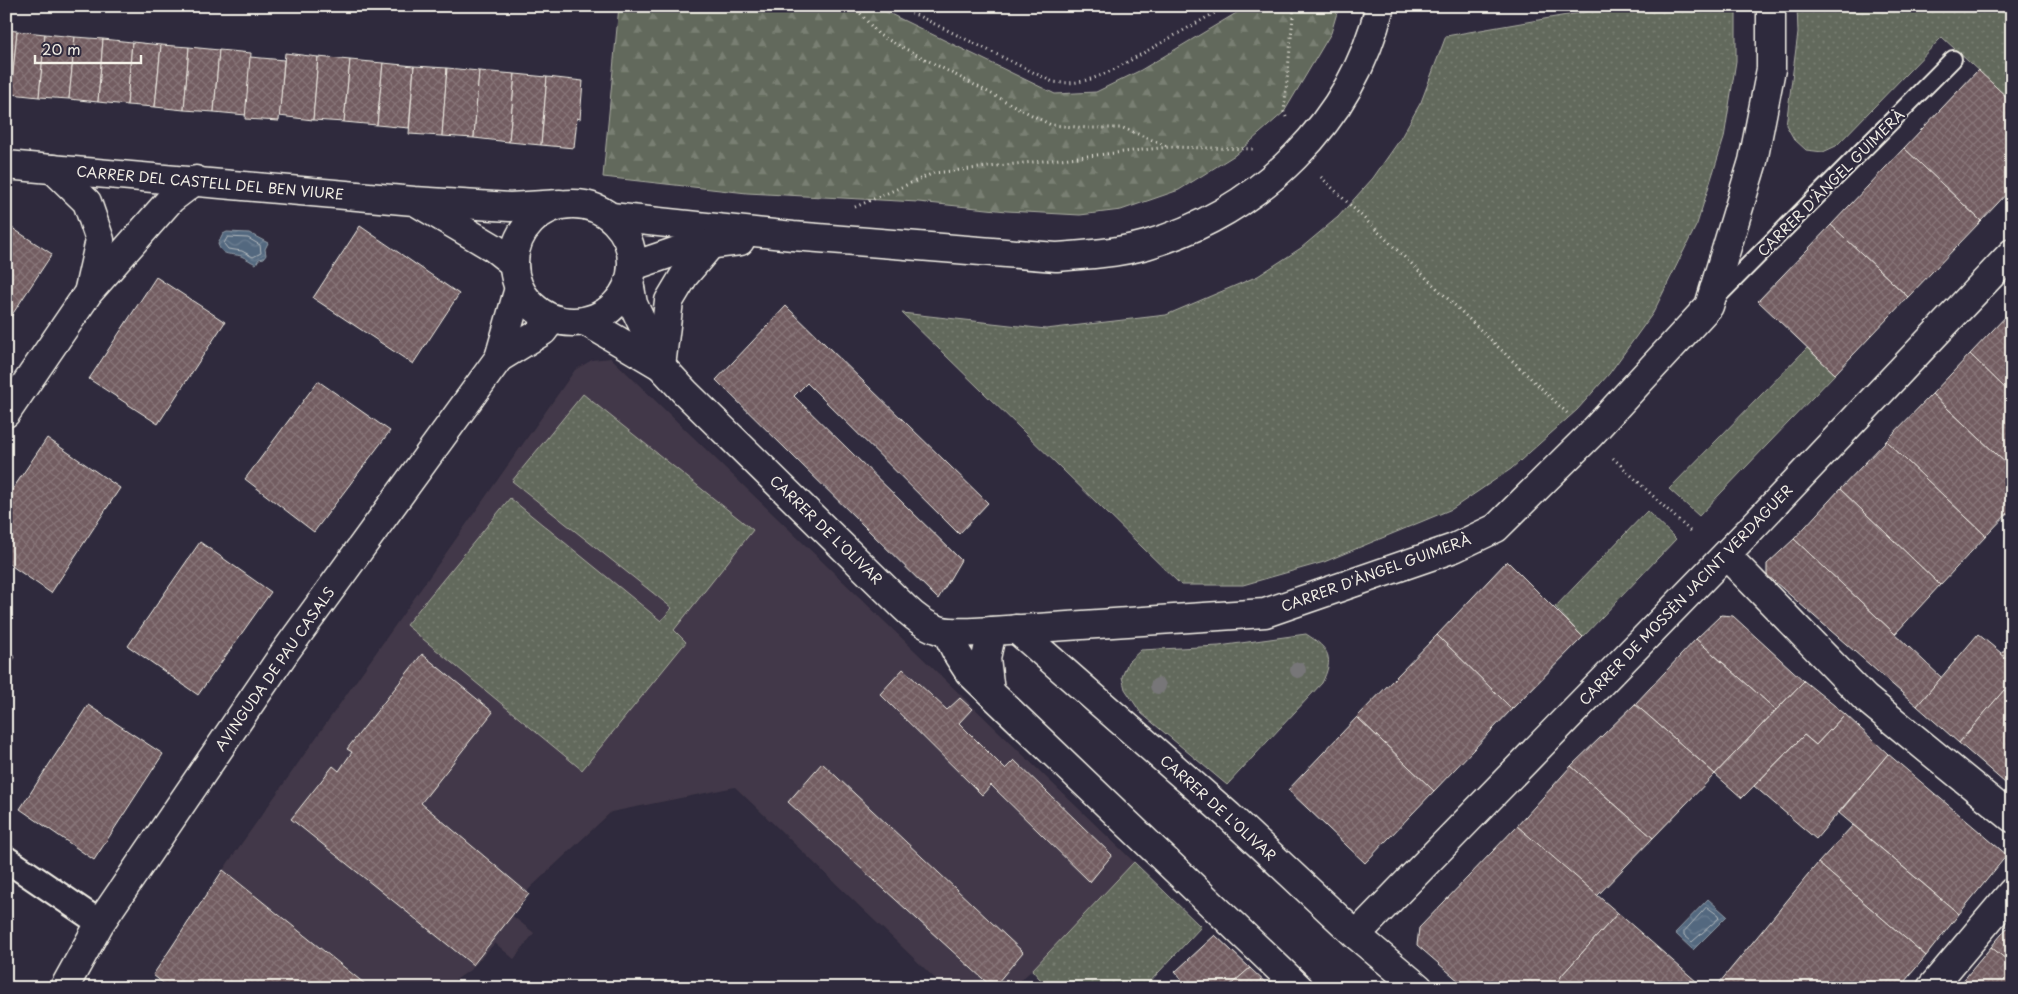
<svg xmlns="http://www.w3.org/2000/svg" width="2018" height="994" viewBox="0 0 2018 994" font-family="'Playpen Sans',sans-serif">
  <style>
    .built { fill: #433948 }
    .grass { fill: url(#grass-dots); stroke: #abada2 }
    .forest { fill: url(#forest-firs); stroke: #abada2 }
    .water { fill: url(#water-waves); stroke: #939fa9 }
    .lines { fill: none; stroke-linecap: round; stroke-linejoin: round }
    .shore { stroke: #b4babe; stroke-width: 1 }
    .building { fill: url(#building-cross-hatch); stroke: #f4f1e8 }
    .service-casing { stroke: #f4f1e8; stroke-width: 20 }
    .pedestrian-casing { stroke: #f4f1e8; stroke-width: 29 }
    .minor-casing { stroke: #f4f1e8; stroke-width: 31 }
    .path { stroke: #f4f1e8; stroke-width: 3; stroke-dasharray: 1 4; stroke-linecap: butt }
    .service { stroke: #2f2a3d; stroke-width: 16 }
    .pedestrian { stroke: #2f2a3d; stroke-width: 25 }
    .minor { stroke: #2f2a3d; stroke-width: 28 }
    .tree { fill: #777678 }
    .labels { text-anchor: middle; stroke-width: 4; stroke-linejoin: round; paint-order: stroke }
    .street-label { font-size: 14px; fill: #f4f1e8; stroke: #2f2a3d }
  </style>
  <defs>
    <pattern id="grass-dots" width="8" height="8" patternUnits="userSpaceOnUse" patternTransform="scale(1.25)"><rect width="8" height="8" fill="#62695b"/><path d="M2 2h.1M6 6h.1" fill="none" stroke="#797f73" stroke-width="1.8" stroke-linecap="round"/></pattern>
    <pattern id="forest-firs" width="22" height="20" patternUnits="userSpaceOnUse" patternTransform="scale(1.25)"><rect width="22" height="20" fill="#62695b"/><path d="M5 1l3.5 6h-7zM16 11l3.5 6h-7z" fill="#797f73"/></pattern>
    <pattern id="water-waves" width="16" height="10" patternUnits="userSpaceOnUse" patternTransform="scale(1.25)"><rect width="16" height="10" fill="#53687f"/><path d="M0 5q4-4 8 0t8 0" fill="none" stroke="#6c7e91"/></pattern>
    <pattern id="building-cross-hatch" width="8" height="8" patternUnits="userSpaceOnUse" patternTransform="scale(1.25)"><rect width="8" height="8" fill="#725c61"/><path d="M0 0l8 8M0 8l8-8" fill="none" stroke="#877478"/></pattern>
  </defs>
  <rect width="100%" height="100%" fill="#2f2a3d"/>
  <filter id="ink" filterUnits="userSpaceOnUse"><feTurbulence type="fractalNoise" baseFrequency=".02" numOctaves="2"/><feDisplacementMap in="SourceGraphic" scale="10" xChannelSelector="R" yChannelSelector="G"/><feConvolveMatrix kernelMatrix="1 2 1 2 8 2 1 2 1" color-interpolation-filters="sRGB"/></filter>
  <g filter="url(#ink)">
    <polygon class="built" points="611,358 1134,862 1032,970 1012,988 945,988 735,787 611,812 530,888 510,914 534,933 514,959 495,943 470,970 444,988 371,988 223,870 575,370 592,360"/>
    <g class="grass">
      <polygon points="1619,6 1736,6 1736,61 1724,138 1697,224 1653,313 1609,374 1577,410 1511,469 1452,509 1324,562 1243,585 1181,585 902,313 1046,329 1166,315 1258,276 1301,248 1338,217 1373,178 1399,141 1421,102 1446,36"/>
      <polygon points="1797,6 2012,6 2012,102 1942,37 1836,146 1823,152 1806,150 1794,139 1786,125 1798,33"/>
      <polygon points="1807,348 1835,374 1699,516 1669,489"/>
      <polygon points="583,394 753,530 674,630 686,642 582,770 406,625 510,498 661,621 672,608 512,481"/>
      <polygon points="1647,511 1676,539 1583,637 1555,607"/>
      <path d="M1306,634C1330,649 1334,658 1322,683L1227,785L1141,713L1125,689L1122,677L1128,662L1141,650L1219,646Z"/>
      <polygon points="1134,862 1201,927 1144,988 1048,988 1032,970"/>
    </g>
    <polygon class="forest" points="619,6 874,6 1055,94 1096,92 1141,70 1248,6 1339,6 1331,33 1284,112 1235,155 1179,190 1121,210 1080,215 1007,211 918,202 747,193 603,177"/>
    <g class="water">
      <path d="M227,232L249,233L268,243L265,249L266,255L264,258L259,259L256,264C251,262 246,258 241,256C231,253 222,257 218,244L223,234Z"/>
      <polygon points="1708,899 1727,916 1693,950 1675,933"/>
    </g>
    <g class="lines">
      <g class="shore">
        <polygon points="228,237 248,238 260,245 261,253 253,257 242,251 228,249 224,244"/>
        <polygon points="1707,907 1718,915 1719,918 1692,942 1684,935 1684,932"/>
      </g>
    </g>
    <g class="building">
      <polygon points="6,30 17,31 11,94 6,94"/>
      <polygon points="17,31 45,34 39,97 11,94"/>
      <polygon points="45,34 75,37 69,99 39,97"/>
      <polygon points="75,37 103,39 98,102 69,99"/>
      <polygon points="103,39 132,42 127,105 98,102"/>
      <polygon points="132,42 161,45 155,107 127,105"/>
      <polygon points="161,45 189,47 184,110 155,107"/>
      <polygon points="189,47 219,50 214,112 184,110"/>
      <polygon points="219,50 251,53 246,115 214,112"/>
      <polygon points="285,53 318,57 313,120 279,116"/>
      <polygon points="250,57 284,60 279,121 245,119"/>
      <polygon points="318,57 350,60 344,122 313,120"/>
      <polygon points="350,60 383,63 377,125 344,122"/>
      <polygon points="383,63 414,66 409,128 377,125"/>
      <polygon points="414,66 447,68 442,136 409,134"/>
      <polygon points="447,68 479,71 474,138 442,136"/>
      <polygon points="1978,70 2012,102 2012,188 1981,221 1904,148"/>
      <polygon points="479,71 515,74 509,142 474,138"/>
      <polygon points="515,74 547,77 541,145 509,142"/>
      <polygon points="547,77 583,81 580,119 577,118 574,148 541,145"/>
      <polygon points="1904,148 1981,221 1908,297 1831,225"/>
      <polygon points="6,224 52,254 6,324"/>
      <polygon points="1831,225 1908,297 1835,374 1758,301"/>
      <polygon points="360,226 459,294 413,364 313,298"/>
      <polygon points="156,277 225,322 158,424 89,379"/>
      <polygon points="786,306 988,503 959,534 807,383 794,396 961,560 938,599 716,380"/>
      <polygon points="2012,310 2012,395 1970,354"/>
      <polygon points="1970,354 2012,395 2012,469 1932,394"/>
      <polygon points="318,381 390,431 314,532 245,479"/>
      <polygon points="1932,394 2012,469 2012,509 1986,536 1886,441"/>
      <polygon points="47,438 120,488 51,593 6,562 6,499"/>
      <polygon points="1886,441 1986,536 1940,585 1840,489"/>
      <polygon points="1840,489 1940,585 1895,634 1794,539"/>
      <polygon points="1794,539 1942,678 1917,706 1767,575 1767,564"/>
      <polygon points="200,542 271,592 198,695 128,646"/>
      <polygon points="1507,561 1583,637 1512,709 1437,635"/>
      <polygon points="1721,615 1733,616 1804,681 1776,710 1696,639"/>
      <polygon points="1978,634 2012,662 2012,681 1959,743 1917,706"/>
      <polygon points="1437,635 1512,709 1434,791 1357,717"/>
      <polygon points="1696,639 1776,710 1715,774 1635,704"/>
      <polygon points="2012,641 2012,662 2001,654"/>
      <polygon points="6,651 15,657 6,671"/>
      <polygon points="422,654 493,712 421,803 529,894 473,965 291,819 333,766 339,771 352,752 347,749"/>
      <polygon points="903,669 947,710 960,698 972,709 959,723 1005,769 1014,760 1112,855 1090,882 991,785 982,795 880,694"/>
      <polygon points="1804,681 1845,714 1816,745 1804,735 1742,798 1715,774"/>
      <polygon points="2004,690 2012,696 2012,789 1959,743"/>
      <polygon points="1635,704 1715,774 1653,838 1571,766"/>
      <polygon points="88,705 163,754 94,860 20,809"/>
      <polygon points="1845,714 1888,754 1816,839 1754,786 1804,735 1816,745"/>
      <polygon points="1357,717 1434,791 1365,863 1288,790"/>
      <polygon points="1888,754 2007,855 1959,914 1839,813"/>
      <polygon points="822,763 1023,952 993,988 788,802"/>
      <polygon points="1571,766 1653,838 1597,896 1517,826"/>
      <polygon points="1853,825 1959,914 1926,956 1818,863"/>
      <polygon points="1517,826 1618,913 1562,975 1556,985 1559,988 1467,988 1417,945 1419,928"/>
      <polygon points="1818,863 1926,956 1899,988 1715,988"/>
      <polygon points="223,870 370,988 169,988 153,975"/>
      <polygon points="1618,913 1697,982 1692,988 1559,988 1556,985 1562,975"/>
      <polygon points="2012,922 2012,964 1991,947"/>
      <polygon points="1215,935 1250,968 1227,988 1189,988 1175,972"/>
      <polygon points="1991,947 2012,964 2012,988 1957,988"/>
      <polygon points="1250,968 1271,988 1227,988"/>
    </g>
    <g class="lines">
      <g class="service-casing">
        <polyline id="service" points="1715,299 1953,59"/>
      </g>
      <g class="pedestrian-casing">
        <polyline id="pedestrian" points="6,859 100,923"/>
      </g>
      <g class="minor-casing">
        <g id="minor">
          <polyline points="6,165 414,201 510,207 560,204"/>
          <polyline points="53,169 87,202 100,240 89,289"/>
          <polyline points="418,203 494,248 513,263"/>
          <circle cx="573" cy="263" r="59"/>
          <path d="M611,217L793,236L1056,257C1086,255 1117,253 1146,245C1259,212 1352,122 1380,6"/>
          <polyline points="633,266 689,247 740,241"/>
          <polyline points="629,282 633,304 661,364"/>
          <path d="M585,321L661,366L685,392L904,607C936,638 951,633 992,631L1265,613L1454,548L1496,528L1590,435L1709,306L1753,161L1771,69V6"/>
          <polyline points="499,358 543,331 552,319"/>
          <polyline points="661,366 669,301 684,276 712,243"/>
          <polyline points="6,413 88,293 171,199 196,180"/>
          <polyline points="1726,555 1865,698 2012,818"/>
          <polyline points="1016,629 1229,816 1356,935 1419,988"/>
          <polyline points="947,633 958,655 969,672 1299,988"/>
          <polyline points="990,692 986,658 992,631"/>
          <polyline points="1356,935 1747,533 2012,253"/>
          <polyline points="64,988 100,923 285,652 499,358 519,288"/>
          <polyline points="1931,988 2012,892"/>
        </g>
      </g>
      <g class="path">
        <polyline points="854,6 879,35 1051,125 1089,128 1123,128 1167,146"/>
        <path d="M898,6L1053,82C1076,85 1092,80 1113,70L1227,6"/>
        <polyline points="1286,117 1284,112 1294,6"/>
        <polyline points="1321,177 1567,413"/>
        <polyline points="855,207 934,173 1169,147 1253,149"/>
        <polyline points="1613,458 1691,532"/>
        <polyline points="1039,988 1044,983"/>
      </g>
      <use href="#service" class="service"/>
      <use href="#pedestrian" class="pedestrian"/>
      <use href="#minor" class="minor"/>
    </g>
    <g class="tree">
      <circle cx="1298" cy="670" r="8"/>
      <circle cx="1158" cy="686" r="8"/>
    </g>
  </g>
  <g class="labels">
    <g class="street-label">
      <text transform="translate(210 183) rotate(5)" y="5">CARRER DEL CASTELL DEL BEN VIURE</text>
      <text transform="translate(1831 183) rotate(-45)" y="5">CARRER D'ÀNGEL GUIMERÀ</text>
      <text transform="translate(826 530) rotate(44)" y="5">CARRER DE L'OLIVAR</text>
      <text transform="translate(1376 573) rotate(-20)" y="5">CARRER D'ÀNGEL GUIMERÀ</text>
      <text transform="translate(1686 595) rotate(-46)" y="5">CARRER DE MOSSÈN JACINT VERDAGUER</text>
      <text transform="translate(275 669) rotate(-55)" y="5">AVINGUDA DE PAU CASALS</text>
      <text transform="translate(1218 808) rotate(42)" y="5">CARRER DE L'OLIVAR</text>
    </g>
  </g>
  <rect width="2018" height="994" fill="none" stroke="#2f2a3d" stroke-width="25"/>
  <rect x="12" y="12" width="1993" height="969" fill="none" stroke="#f4f1e8" stroke-width="2" filter="url(#ink)"/>
  <path d="M35 55v8h106v-8" fill="none" stroke="#f4f1e8" stroke-width="2.5"/>
  <text x="42" y="55" font-size="15" fill="#f4f1e8" stroke="#2f2a3d" stroke-width="4" paint-order="stroke">20 m</text>
</svg>
